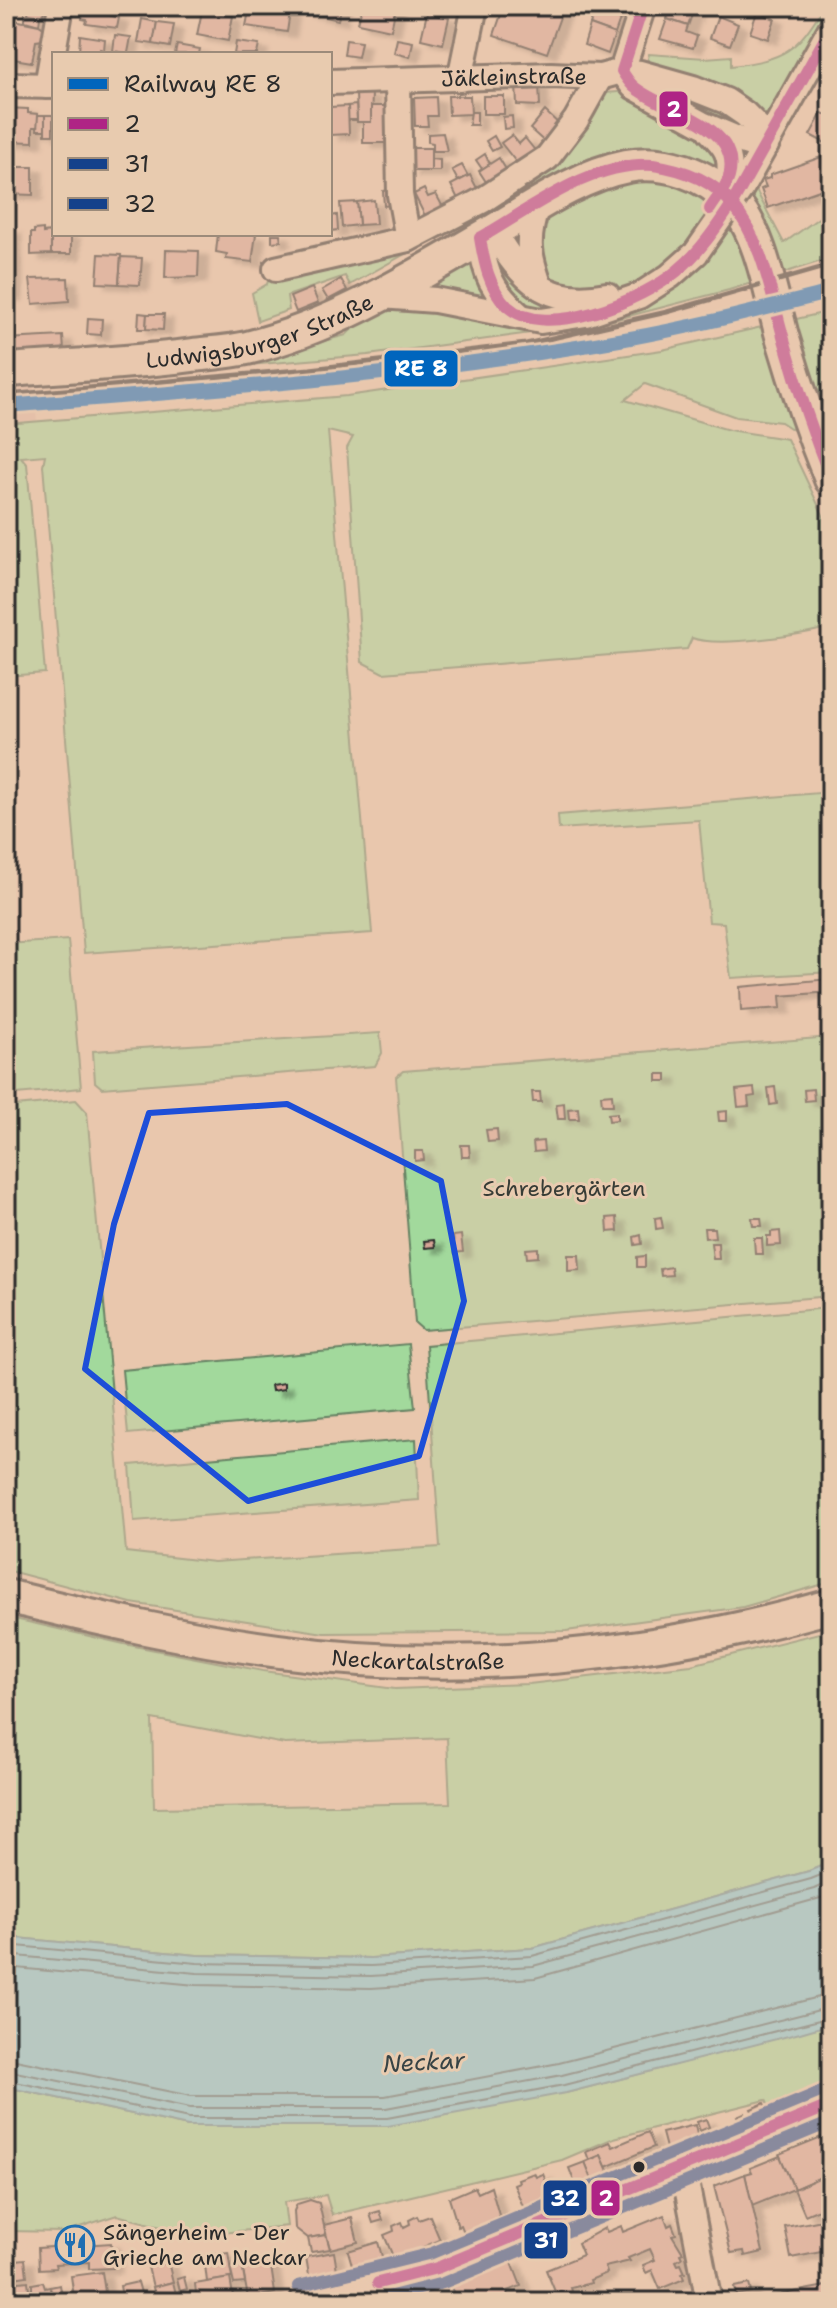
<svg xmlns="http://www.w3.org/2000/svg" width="837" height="2308" viewBox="0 0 837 2308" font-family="'Shantell Sans',sans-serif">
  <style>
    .built { fill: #e0b9a4 }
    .green { fill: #a2d99c; stroke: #668264; stroke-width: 2; fill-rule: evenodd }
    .water { fill: #7ccad9; stroke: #5c8a93; stroke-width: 2 }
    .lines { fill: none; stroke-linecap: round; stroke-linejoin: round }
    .shore { stroke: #4b6b71; stroke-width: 2 }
    .building { fill: #d7a496; stroke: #2b2b2b; stroke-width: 2; filter: url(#shadow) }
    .minor-casing { stroke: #2b2b2b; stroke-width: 30 }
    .major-casing { stroke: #2b2b2b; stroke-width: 38 }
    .minor { stroke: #e8cbaf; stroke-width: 24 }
    .major { stroke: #e8cbaf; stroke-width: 32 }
    .rail { stroke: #2b2b2b; stroke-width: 5 }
    .minor-bridge-casing { stroke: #2b2b2b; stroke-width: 30; stroke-linecap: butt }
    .minor-bridge { stroke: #e8cbaf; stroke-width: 24 }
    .bus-1-casing { stroke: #e8cbaf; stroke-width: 18 }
    .bus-2-casing { stroke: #e8cbaf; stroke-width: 18 }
    .bus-3-casing { stroke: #e8cbaf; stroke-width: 18 }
    .bus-1 { stroke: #af2485; stroke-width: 12 }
    .bus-2 { stroke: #14418b; stroke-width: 12 }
    .bus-3 { stroke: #14418b; stroke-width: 12 }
    .rail-1-casing { stroke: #e8cbaf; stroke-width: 20 }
    .rail-1 { stroke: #0065bd; stroke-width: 14 }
    .marked { fill: none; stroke: #1d4ed8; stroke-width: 6; stroke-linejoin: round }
    .bus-dot { fill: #2b2b2b; stroke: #e8cbaf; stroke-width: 3 }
    .labels { text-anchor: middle; stroke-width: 6; stroke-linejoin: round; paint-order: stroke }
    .street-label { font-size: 22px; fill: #2b2b2b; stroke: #e8cbaf }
    .park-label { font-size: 22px; fill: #373c36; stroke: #e8cbaf }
    .poi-label { font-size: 22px; fill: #2b2b2b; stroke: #e8cbaf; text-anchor: start }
    .water-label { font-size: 24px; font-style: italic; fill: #374345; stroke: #e8cbaf }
    .line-badge { stroke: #e8cbaf; stroke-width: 3 }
    .badge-label { font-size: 22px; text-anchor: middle; font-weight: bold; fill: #fff }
  </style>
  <defs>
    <filter id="shadow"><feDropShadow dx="9" dy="5" stdDeviation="2" flood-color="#0004"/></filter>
  </defs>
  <rect width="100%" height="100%" fill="#e9c7ad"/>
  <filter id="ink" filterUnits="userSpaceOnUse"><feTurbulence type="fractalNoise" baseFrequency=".0125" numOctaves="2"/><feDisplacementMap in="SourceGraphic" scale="16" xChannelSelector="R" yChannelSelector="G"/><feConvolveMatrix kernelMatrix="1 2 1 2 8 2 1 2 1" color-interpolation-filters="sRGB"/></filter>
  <g filter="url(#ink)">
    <polygon class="built" points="33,382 37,422 6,424 6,385"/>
    <g class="green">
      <path d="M824,6H831C831,28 817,42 800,54L799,72L774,122L748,100L733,91L645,72L649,54L705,58L731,56V66C785,59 796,52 824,6Z"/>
      <polygon points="654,87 732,110 746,133 696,104"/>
      <polygon points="632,91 738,146 758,194 784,243 831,209 831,258 729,290 598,324 368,355 6,385 240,363 346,335 439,243 516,196 557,166 595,115 605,93"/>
      <polygon points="483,210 350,285 345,276 287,296 289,310 258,321 252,293 267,284 270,275"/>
      <polygon points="831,311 831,436 792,320"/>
      <path d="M766,326L798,433L781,422L736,417L645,384L625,400L729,430L787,439L831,532V627C803,635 718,648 692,638L687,649L383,673L362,662L347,448L353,437L328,431L372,933L84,953L43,465L45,455L21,457L27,464L45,673L6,676V424L347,396L662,350Z"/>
      <polygon points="831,792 831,972 731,978 724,923 709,922 699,820 559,829 558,815"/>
      <polygon points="68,940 81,1088 6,1095 6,944"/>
      <polygon points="380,1033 382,1053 375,1066 102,1088 95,1082 93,1051"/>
      <polygon points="831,1037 831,1296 423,1330 415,1323 396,1077 403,1071"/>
      <polygon points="76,1100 87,1112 126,1552 214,1562 440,1547 426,1345 828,1308 831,1582 743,1607 566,1631 324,1633 131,1603 6,1570 6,1107"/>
      <polygon points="408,1344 415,1408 128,1434 122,1370"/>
      <polygon points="416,1439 419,1500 134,1521 130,1465"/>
      <path d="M6,1617L124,1644L263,1671L395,1689L529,1684L691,1665L831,1630V1862L809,1871L532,1948L371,1958L197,1955L6,1937ZM152,1719L285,1744L447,1738L450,1803L154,1808Z"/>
      <polygon points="831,2024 831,2098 775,2119 766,2100 614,2138 562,2160 332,2215 326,2195 284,2202 287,2226 194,2236 117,2215 64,2232 6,2231 6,2087 188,2126 566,2093"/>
    </g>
    <polygon class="water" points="831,1862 831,2024 800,2033 566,2093 388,2126 188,2126 6,2087 6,1937 197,1955 371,1958 532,1948 809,1871"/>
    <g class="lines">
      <g class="shore">
        <polyline points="6,1945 197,1963 371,1966 532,1956 811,1879 831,1871"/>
        <polyline points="6,1955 197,1973 371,1976 533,1966 814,1889 831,1881"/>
        <polyline points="6,1967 196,1985 371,1988 535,1978 831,1895"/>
        <polyline points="6,2058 191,2096 385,2096 559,2063 831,1994"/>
        <polyline points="6,2070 190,2108 386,2108 562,2075 831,2007"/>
        <polyline points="6,2080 189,2118 387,2118 564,2085 831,2017"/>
      </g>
    </g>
    <g class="building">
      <polygon points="84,6 108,6 106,14 119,18 117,28 86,24 87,20 82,19"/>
      <polygon points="250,6 291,6 287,32 246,26"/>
      <polygon points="304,6 342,6 338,20 303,11"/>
      <polygon points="362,6 396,7 391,30 358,23"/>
      <polygon points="504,6 564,6 547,53 494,35"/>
      <polygon points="597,6 622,14 615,34 590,25"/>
      <polygon points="600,6 625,6 622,14"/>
      <polygon points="671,6 695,6 688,26 667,19"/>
      <polygon points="29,7 44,9 43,16 28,14"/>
      <polygon points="202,11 233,16 228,41 197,35"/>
      <polygon points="757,12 775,19 768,39 750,33"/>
      <polygon points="427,13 449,18 443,44 421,39"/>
      <polygon points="25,14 40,16 39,25 25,21"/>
      <polygon points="718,16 738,24 730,45 710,38"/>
      <polygon points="9,19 39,25 45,29 43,40 36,41 32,62 8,58 6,62"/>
      <polygon points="142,19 157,22 153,44 138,42"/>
      <polygon points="667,19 688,26 686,32 697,36 693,48 660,39"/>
      <polygon points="157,22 174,24 170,47 153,44"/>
      <polygon points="590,25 615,34 608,54 584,45"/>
      <polygon points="80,35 105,39 104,50 100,49 99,54 79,54"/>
      <polygon points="115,35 131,37 128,53 113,51"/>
      <polygon points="397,39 413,42 410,57 394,53"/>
      <polygon points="346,40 361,42 358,57 344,55"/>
      <polygon points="236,42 259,45 257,54 234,54"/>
      <polygon points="177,45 200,49 199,54 175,54"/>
      <polygon points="539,84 540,106 517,105 516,85"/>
      <polygon points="356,93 372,93 371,122 357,122"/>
      <polygon points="448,96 470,96 471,114 449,115"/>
      <rect x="483" y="96" width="21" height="18"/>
      <polygon points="436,97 437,116 427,116 428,126 415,126 414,98"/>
      <polygon points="356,105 357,120 348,120 347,106"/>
      <polygon points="348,106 349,134 330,135 330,107"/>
      <polygon points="371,106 393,106 393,143 363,143 363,122 371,122"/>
      <polygon points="6,108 28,109 28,113 38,114 38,127 33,127 33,142 6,141 9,117 6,117"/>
      <polygon points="545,111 562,127 547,144 530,129"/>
      <polygon points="471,112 477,112 477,125 469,125"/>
      <polygon points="822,113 831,117 831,146 810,135"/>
      <polygon points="38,115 45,115 45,130 37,130"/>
      <rect x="45" y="115" width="8" height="20"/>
      <polygon points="512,116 513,128 504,129 503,117"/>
      <polygon points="443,133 447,151 433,151 433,143 428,142 428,134"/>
      <polygon points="512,135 519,144 525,138 537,153 520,167 501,143"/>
      <polygon points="494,136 500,147 492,151 486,141"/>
      <polygon points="411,148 431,148 431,171 410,171"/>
      <polygon points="485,154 490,164 482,169 476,160"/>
      <polygon points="830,154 831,186 768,208 761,189 766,187 763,180 770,178 770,175"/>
      <polygon points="499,158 510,176 490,188 479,171"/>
      <polygon points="431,159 440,160 440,171 431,171"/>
      <polygon points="462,165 468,176 458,181 452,170"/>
      <polygon points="6,167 33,167 33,195 6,194"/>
      <polygon points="470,175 480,194 460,203 451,185"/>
      <polygon points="424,189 428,197 436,194 446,213 428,222 414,194"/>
      <polygon points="390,190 392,205 384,206 383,191"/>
      <polygon points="374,200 376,224 359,225 357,202"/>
      <polygon points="357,202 359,225 342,227 340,203"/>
      <polygon points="337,215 338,230 330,231 330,216"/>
      <polygon points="6,229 12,229 13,267 6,267"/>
      <polygon points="43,229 43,233 51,232 51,254 31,255 31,233 34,233 34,230"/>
      <polygon points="51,232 71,234 71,254 51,254"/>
      <polygon points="218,234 256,234 252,262 226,259 227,254 216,252"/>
      <polygon points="272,234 280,234 281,241 272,242"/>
      <polygon points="166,250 199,251 198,277 165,278"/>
      <polygon points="99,254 121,255 119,284 97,283"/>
      <polygon points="121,257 142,258 140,285 119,284"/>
      <rect x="6" y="267" width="7" height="28"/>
      <polygon points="68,278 69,301 33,304 30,279"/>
      <polygon points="341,279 347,290 328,300 322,290"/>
      <polygon points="312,288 318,303 296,312 290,297"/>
      <polygon points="139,313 147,314 146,329 138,329"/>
      <polygon points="147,314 164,314 163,330 146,329"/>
      <polygon points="88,318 102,319 101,335 87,334"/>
      <polygon points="63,336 64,351 6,354 6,339"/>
      <polygon points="830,979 831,992 780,996 781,1008 741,1011 740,987"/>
      <rect x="657" y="1074" width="10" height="7"/>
      <polygon points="775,1087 777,1104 770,1105 768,1088"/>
      <polygon points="754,1088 755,1096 748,1097 749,1106 738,1107 736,1090"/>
      <polygon points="813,1089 814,1100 805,1101 804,1090"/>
      <polygon points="532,1092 540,1092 541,1102 533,1102"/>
      <polygon points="612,1094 613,1105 602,1105 601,1095"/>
      <polygon points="564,1103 565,1119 558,1119 556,1104"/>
      <polygon points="578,1108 579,1119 569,1119 568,1109"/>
      <polygon points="727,1111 727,1121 719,1121 718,1112"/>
      <polygon points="617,1113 617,1120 609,1121 608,1114"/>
      <polygon points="497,1129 498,1141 488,1142 486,1130"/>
      <polygon points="543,1141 544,1151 534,1152 533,1142"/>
      <polygon points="461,1145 469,1145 470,1157 462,1157"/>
      <polygon points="415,1151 423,1151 424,1160 415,1161"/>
      <polygon points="617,1217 618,1231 608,1232 607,1218"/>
      <polygon points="661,1217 663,1228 656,1229 655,1218"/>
      <polygon points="752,1218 761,1218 762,1226 753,1226"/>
      <polygon points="704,1228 714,1228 715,1237 705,1238"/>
      <polygon points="780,1231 781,1245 767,1246 767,1236 771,1236 771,1232"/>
      <polygon points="461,1235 463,1252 455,1253 453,1236"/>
      <polygon points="641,1235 642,1244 635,1245 634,1237"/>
      <polygon points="754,1238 762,1238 763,1254 755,1254"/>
      <polygon points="434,1240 435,1247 425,1248 424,1241"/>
      <polygon points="711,1243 718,1243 719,1259 713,1259"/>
      <polygon points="538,1248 538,1257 527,1258 526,1249"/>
      <polygon points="568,1255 579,1255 580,1270 568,1271"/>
      <polygon points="645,1256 645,1267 637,1267 637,1257"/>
      <polygon points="671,1267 672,1275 661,1276 660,1269"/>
      <polygon points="284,1383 284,1389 272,1391 271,1385"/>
      <polygon points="764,2103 768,2113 756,2118 751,2109"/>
      <polygon points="744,2113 748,2122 741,2125 737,2116"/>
      <polygon points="706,2119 709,2127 700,2131 697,2122"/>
      <polygon points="695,2125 699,2144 667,2152 662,2133"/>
      <polygon points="648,2132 654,2147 606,2167 601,2155 589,2160 586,2152 610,2142 613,2147"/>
      <polygon points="831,2133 831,2173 794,2189 779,2154"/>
      <polygon points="601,2155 612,2180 595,2187 585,2162"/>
      <polygon points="780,2156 794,2189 752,2206 745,2174 752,2172 750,2168"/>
      <polygon points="585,2162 595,2187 579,2194 569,2168"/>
      <polygon points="534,2173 536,2177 543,2174 554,2202 526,2214 514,2184 519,2182 518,2179"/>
      <polygon points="830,2173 831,2204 805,2215 794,2189"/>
      <polygon points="745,2174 763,2252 745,2256 744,2251 731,2253 714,2186"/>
      <polygon points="475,2187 478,2193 491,2187 502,2226 467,2240 461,2225 458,2227 449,2198"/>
      <polygon points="310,2200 319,2203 326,2235 308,2238 295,2228 294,2211 297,2204"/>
      <polygon points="380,2211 383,2220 373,2223 370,2214"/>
      <polygon points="831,2214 831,2250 791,2258 785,2227 828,2219 827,2215"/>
      <polygon points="664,2215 668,2226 672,2224 676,2234 672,2235 683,2253 680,2254 682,2258 676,2261 678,2265 681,2264 685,2273 682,2274 684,2279 660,2289 652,2270 646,2273 643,2265 655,2260 650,2249 628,2258 630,2261 605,2267 607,2273 590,2280 591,2283 571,2288 572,2291 563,2295 561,2292 556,2294 546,2270 583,2255 578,2243 605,2228 607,2232 621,2226 623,2232"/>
      <polygon points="417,2216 419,2220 430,2216 440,2240 394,2259 384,2235 394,2231 393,2226 402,2222 404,2227 410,2224 409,2220"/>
      <polygon points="352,2218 358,2242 330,2249 324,2225"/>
      <polygon points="326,2235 330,2249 311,2252 308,2238"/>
      <polygon points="378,2242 384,2264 354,2272 348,2251"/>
      <polygon points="111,2243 113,2268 89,2269 89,2262 55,2264 56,2268 39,2269 38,2248"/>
      <polygon points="334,2252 338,2276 310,2281 306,2257"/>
      <polygon points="228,2253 232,2278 207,2282 204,2256"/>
      <polygon points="25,2259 27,2276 6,2279 6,2261"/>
      <polygon points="270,2260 275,2293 248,2298 242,2265"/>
      <polygon points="511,2260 521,2286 507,2291 508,2302 457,2302 450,2284"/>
      <polygon points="168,2262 173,2282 153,2287 148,2267"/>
      <polygon points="242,2265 245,2283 234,2284 230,2267"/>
      <polygon points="102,2272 105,2292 74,2297 71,2276"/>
      <polygon points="184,2277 187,2289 180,2291 177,2279"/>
      <polygon points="230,2278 234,2302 197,2302 195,2284"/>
      <polygon points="28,2281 29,2290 25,2302 6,2302 10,2283"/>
      <polygon points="43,2282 45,2288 50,2287 53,2302 25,2302 32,2301 32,2284"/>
      <polygon points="138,2282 143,2300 150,2298 151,2302 123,2302 120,2286"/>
      <polygon points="173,2282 178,2302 156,2302 153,2287"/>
      <polygon points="749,2284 751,2292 736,2295 734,2287"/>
      <polygon points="60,2285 63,2302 53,2302 50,2287"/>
      <polygon points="831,2285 831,2302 790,2302 788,2293"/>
      <polygon points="788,2293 790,2302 749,2302"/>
    </g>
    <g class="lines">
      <g class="minor-casing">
        <g id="minor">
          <polyline points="643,6 622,71 633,86 702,124 747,143 766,145"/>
          <polyline points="460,79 475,6"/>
          <polyline points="398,81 400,195 408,239"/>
          <path id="s1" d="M330,82L551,75L600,77L622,71L640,73L693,88L726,101L745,114L758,127L766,145"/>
          <polyline points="6,85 54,86"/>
          <polyline points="47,86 61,6"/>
          <path d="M710,131C725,146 732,154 729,176"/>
          <polyline points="742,187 831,28"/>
          <path d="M537,205C526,240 528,253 540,287"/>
          <path d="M493,231C522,280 547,307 607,295"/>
          <path d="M480,238C485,275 492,291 520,316"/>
          <polyline points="276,269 408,239 483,200 547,158 576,120 600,77"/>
          <polyline points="381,296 435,300 541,321 586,314 639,296 670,276 696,253"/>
          <polyline points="683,2166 709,2302"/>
          <polyline points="302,2302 437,2268 831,2105"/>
        </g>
      </g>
      <g class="major-casing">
        <g id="major">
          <path id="s2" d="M6,370C68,366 131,363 193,355C210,353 229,352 247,348C337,326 418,275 497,229C537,205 581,175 627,166C665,159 706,174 732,201C761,231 771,296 782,336C796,384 812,432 831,479"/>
          <path id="s3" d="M6,1596C96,1618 187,1639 279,1651C464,1676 653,1656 831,1606"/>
        </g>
      </g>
      <use href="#minor" class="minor"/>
      <use href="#major" class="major"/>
      <polyline class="rail" points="6,395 310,369 526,344 667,312 831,265"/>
      <g class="minor-bridge-casing">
        <polyline id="minor-bridge" points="696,253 742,187"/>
      </g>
      <use href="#minor-bridge" class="minor-bridge"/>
      <g class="bus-1-casing">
        <g id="bus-1">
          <path d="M643,6L622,71C625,76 629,82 633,86C662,112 743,123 729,177C726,188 716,199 710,209"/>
          <path d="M653,165C682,169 712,180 732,204C716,228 700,252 677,271C644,299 545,342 507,306C489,288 484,262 480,238C531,209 591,161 653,165Z"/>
          <path d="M732,204C764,243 771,296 785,343C798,389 813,434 831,479"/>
          <polyline points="732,204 831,28"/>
          <polyline points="378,2283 437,2268 831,2105"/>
        </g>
      </g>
      <g class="bus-2-casing">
        <polyline id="bus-2" points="368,2302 443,2283 831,2122"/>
      </g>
      <g class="bus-3-casing">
        <polyline id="bus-3" points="298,2286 432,2253 825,2090"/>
      </g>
      <use href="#bus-1" class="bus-1"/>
      <use href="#bus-2" class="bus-2"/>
      <use href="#bus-3" class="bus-3"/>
      <g class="rail-1-casing">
        <path id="rail-1" d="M6,406C213,390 420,375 625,339C694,327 763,309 831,292"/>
      </g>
      <use href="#rail-1" class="rail-1"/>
    </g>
  </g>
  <path d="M0 0H837V2308H0ZM287,1104L441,1181L464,1301L419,1456L248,1501L85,1369L114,1224L149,1113Z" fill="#e9c7ad" fill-opacity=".55" fill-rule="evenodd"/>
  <path class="marked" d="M287,1104L441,1181L464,1301L419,1456L248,1501L85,1369L114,1224L149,1113Z"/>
  <defs>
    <g id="restaurant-ring" transform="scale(2)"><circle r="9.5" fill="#e8cbaf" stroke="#1f6fb2" stroke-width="1.5"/><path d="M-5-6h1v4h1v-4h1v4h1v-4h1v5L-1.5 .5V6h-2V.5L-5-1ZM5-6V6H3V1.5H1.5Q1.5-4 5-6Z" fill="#1f6fb2"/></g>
  </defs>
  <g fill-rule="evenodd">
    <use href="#restaurant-ring" x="75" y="2245"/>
  </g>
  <circle class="bus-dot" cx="639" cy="2167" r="7"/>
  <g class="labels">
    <g class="street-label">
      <text dy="8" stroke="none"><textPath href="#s1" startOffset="184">Jäkleinstraße</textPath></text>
      <text dy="8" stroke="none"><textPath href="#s2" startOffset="258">Ludwigsburger Straße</textPath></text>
      <text dy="8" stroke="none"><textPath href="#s3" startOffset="418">Neckartalstraße</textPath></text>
    </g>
    <g class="park-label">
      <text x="564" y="1196">Schrebergärten</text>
    </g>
    <g class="poi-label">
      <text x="103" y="2240">Sängerheim - Der<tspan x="103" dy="25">Grieche am Neckar</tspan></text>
    </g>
    <g class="water-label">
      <text transform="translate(424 2062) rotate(-3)" y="8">Neckar</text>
    </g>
  </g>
  <g class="line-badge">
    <rect x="658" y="90" width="31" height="38" rx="8" fill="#af2485"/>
    <rect x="383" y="349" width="76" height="39" rx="8" fill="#0065bd"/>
    <rect x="542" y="2179" width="46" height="38" rx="8" fill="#14418b"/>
    <rect x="590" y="2179" width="31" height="38" rx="8" fill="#af2485"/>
    <rect x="523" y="2221" width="46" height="39" rx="8" fill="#14418b"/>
  </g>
  <g class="badge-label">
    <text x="674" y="117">2</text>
    <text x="421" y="376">RE 8</text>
    <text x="565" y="2206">32</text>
    <text x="606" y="2206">2</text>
    <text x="546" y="2248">31</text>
  </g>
  <rect width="837" height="2308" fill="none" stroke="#e8cbaf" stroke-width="32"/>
  <rect x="16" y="16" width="805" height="2276" fill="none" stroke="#2b2b2b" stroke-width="3" filter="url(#ink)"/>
  <rect x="52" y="52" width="280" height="184" fill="#e8cbaf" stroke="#9c8b7a" stroke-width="2"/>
  <rect x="68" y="78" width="40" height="12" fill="#0065bd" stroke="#9c8b7a" stroke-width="2"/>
  <text x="124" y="92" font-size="24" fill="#2b2b2b">Railway RE 8</text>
  <rect x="68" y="118" width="40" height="12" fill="#af2485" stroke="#9c8b7a" stroke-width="2"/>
  <text x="124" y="132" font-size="24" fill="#2b2b2b">2</text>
  <rect x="68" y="158" width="40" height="12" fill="#14418b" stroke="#9c8b7a" stroke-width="2"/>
  <text x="124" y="172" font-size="24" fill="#2b2b2b">31</text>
  <rect x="68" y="198" width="40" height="12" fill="#14418b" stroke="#9c8b7a" stroke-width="2"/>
  <text x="124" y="212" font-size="24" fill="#2b2b2b">32</text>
</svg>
